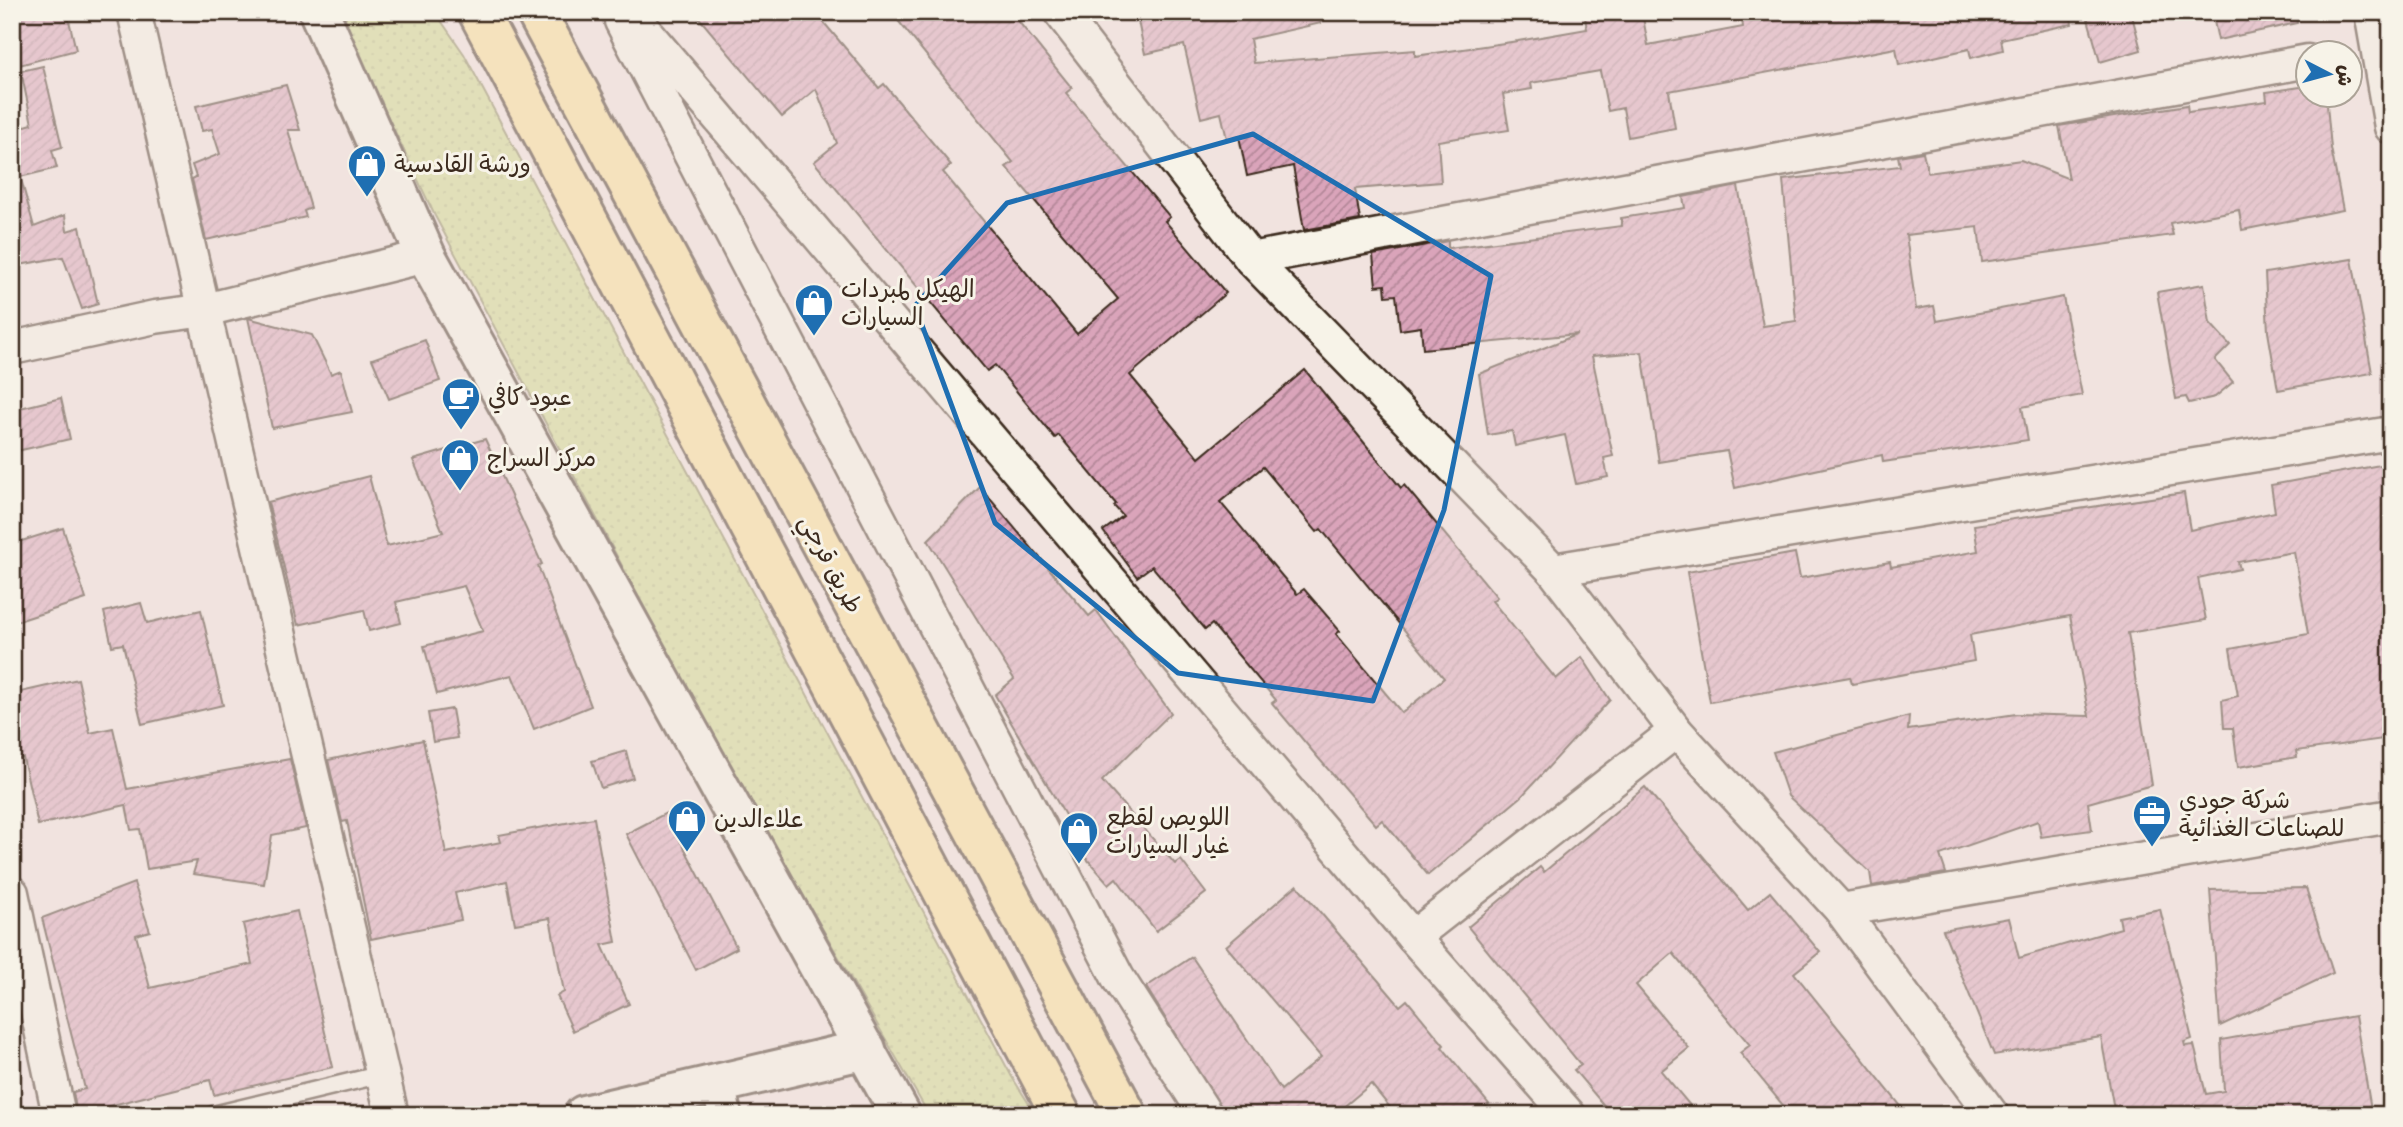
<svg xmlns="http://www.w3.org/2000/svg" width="2403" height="1127" viewBox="0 0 2403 1127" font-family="'Patrick Hand','Playpen Sans Arabic',sans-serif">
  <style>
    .grass { fill: url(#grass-dots); stroke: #858256; stroke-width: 2 }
    .building { fill: url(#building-hatch); stroke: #3b2a1e; stroke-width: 2; fill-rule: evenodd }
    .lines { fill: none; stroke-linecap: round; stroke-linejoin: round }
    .lane-casing { stroke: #3b2a1e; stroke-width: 21 }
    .street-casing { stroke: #3b2a1e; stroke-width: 37 }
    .secondary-casing { stroke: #3b2a1e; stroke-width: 44 }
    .highway-casing { stroke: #3b2a1e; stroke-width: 44 }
    .lane { stroke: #f7f3e8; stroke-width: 16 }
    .street { stroke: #f7f3e8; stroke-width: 32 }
    .secondary { stroke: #f7f3e8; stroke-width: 38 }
    .highway { stroke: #fadf96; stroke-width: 38 }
    .marked { fill: none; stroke: #1f6fb2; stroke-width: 5; stroke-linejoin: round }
    .labels { text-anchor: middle; stroke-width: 6; stroke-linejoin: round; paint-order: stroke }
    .poi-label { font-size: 24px; fill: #3b2a1e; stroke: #f7f3e8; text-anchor: start }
    .street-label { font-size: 24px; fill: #3b2a1e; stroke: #f7f3e8 }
  </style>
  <defs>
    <pattern id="grass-dots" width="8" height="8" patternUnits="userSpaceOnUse" patternTransform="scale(1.75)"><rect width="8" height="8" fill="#cfda8d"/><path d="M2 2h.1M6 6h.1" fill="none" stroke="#b3bb79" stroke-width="1.8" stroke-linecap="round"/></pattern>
    <pattern id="building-hatch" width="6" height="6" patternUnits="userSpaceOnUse" patternTransform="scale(1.75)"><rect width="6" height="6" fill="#daa4ba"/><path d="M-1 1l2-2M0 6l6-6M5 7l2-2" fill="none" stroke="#b28697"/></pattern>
  </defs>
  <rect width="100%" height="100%" fill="#f1e3df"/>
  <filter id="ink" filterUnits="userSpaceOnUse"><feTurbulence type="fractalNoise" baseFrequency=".0143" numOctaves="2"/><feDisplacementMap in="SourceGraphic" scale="14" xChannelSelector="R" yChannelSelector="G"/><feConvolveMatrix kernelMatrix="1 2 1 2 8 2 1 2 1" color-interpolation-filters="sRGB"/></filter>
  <g filter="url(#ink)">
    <polygon class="grass" points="349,12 435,12 464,54 1012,1077 1036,1115 929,1115 727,762 435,216 343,22"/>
    <g class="building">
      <polygon points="12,12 67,12 76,50 12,67"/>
      <path d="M694,12H815L879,88L884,84L951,165L943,172L1077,334L1118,299L1006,167L1013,162L891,12H1011L1072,88L1066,93L1170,217L1165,221L1226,293L1130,375L1199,458L1305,370L1401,488L1404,485L1497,597L1492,601L1556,679L1582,657L1610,700L1521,797L1428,875L1382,820L1376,825L1314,753L1272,703L1276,700L1212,624L1205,630L1152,566L1137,577L1103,531L1123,516L1114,506L1116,504L1059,435L1055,438L995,365L987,371L814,162L837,143L816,89L782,117ZM1263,467L1317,532L1321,529L1444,678L1402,713L1336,634L1340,631L1304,589L1297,594L1220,502Z"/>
      <polygon points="1136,12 1319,12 1321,23 1250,39 1254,63 1415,50 1415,56 1518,41 1587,29 1584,12 1642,12 1648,45 1743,27 1741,12 2070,12 2072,24 2001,39 2003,50 1971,58 1969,49 1899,65 1896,48 1669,91 1675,128 1628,137 1623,108 1608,111 1600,71 1531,83 1532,89 1503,94 1509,130 1438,141 1441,182 1355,189 1360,220 1304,230 1293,166 1247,176 1239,136 1227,139 1221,113 1201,118 1184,45 1145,54"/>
      <polygon points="2086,12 2131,12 2141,50 2100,62"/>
      <polygon points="2212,12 2296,12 2297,23 2218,40"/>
      <polygon points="43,66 62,147 52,150 57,168 12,179 12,130 32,124 21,71"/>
      <polygon points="286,85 300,130 288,130 311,208 304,211 306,217 206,240 192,179 196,177 192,165 220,154 212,129 202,131 196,106"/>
      <polygon points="2308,86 2308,94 2326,94 2331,148 2343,210 2242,230 2239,210 2170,223 2173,235 1982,262 1978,227 1906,235 1916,309 1934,306 1937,321 2063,297 2082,395 2022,407 2028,440 1883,462 1882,455 1735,488 1727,451 1659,462 1642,352 1592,356 1613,456 1604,458 1608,477 1576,484 1565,435 1515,446 1512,431 1488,435 1479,374 1578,334 1423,349 1421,327 1400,330 1396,295 1386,296 1385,285 1376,286 1373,255 1448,241 1448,248 1622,226 1621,218 1685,208 1683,197 1738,186 1763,326 1796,321 1783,180 1900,166 1898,156 1923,152 1928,173 2021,160 2069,179 2059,126 2187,105 2188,112 2267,101 2266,92"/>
      <polygon points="21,179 34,227 65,215 67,231 80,227 98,304 82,309 63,257 19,265 12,242 12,180"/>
      <polygon points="2352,259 2372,373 2278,390 2268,332 2265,273"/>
      <polygon points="2204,284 2210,323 2230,345 2215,360 2233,382 2215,397 2189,403 2186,397 2176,399 2157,292"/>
      <polygon points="248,318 312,335 331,374 341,370 352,412 272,428"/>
      <polygon points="425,340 440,381 389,399 372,359"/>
      <polygon points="61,398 70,439 17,451 12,410"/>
      <polygon points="485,439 542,564 538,566 591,706 534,729 512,675 437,694 424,646 483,631 464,586 396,602 401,623 369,631 364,610 298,625 268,502 369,476 387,546 443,532 413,460"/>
      <polygon points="2391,463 2391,738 2296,751 2297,757 2238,767 2233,728 2224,728 2222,700 2238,696 2230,649 2308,634 2294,552 2238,562 2240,569 2198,578 2206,620 2128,633 2152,785 2088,803 2092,830 2041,837 2038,821 1940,855 1946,873 1872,886 1870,872 1788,796 1773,752 1909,716 1908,730 2016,714 2089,716 2070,616 1970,635 1974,661 1852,684 1850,677 1710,702 1687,572 1795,553 1800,578 1890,562 1891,567 1978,551 1974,525 2184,493 2190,530 2275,512 2271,485"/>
      <polygon points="980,487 1089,616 1096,610 1171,713 1102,781 1175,864 1181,860 1206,893 1156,931 1116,878 1109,884 1079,850 1083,846 995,695 1014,679 928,540"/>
      <polygon points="63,528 86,599 12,623 12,544"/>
      <polygon points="141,603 147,623 201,610 223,705 142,724 123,644 112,646 104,612"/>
      <polygon points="78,679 90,733 113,728 127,789 290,759 306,828 272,835 264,884 193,874 197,861 147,869 140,829 131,830 126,805 38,825 23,758 12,760 12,694"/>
      <polygon points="452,709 457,738 433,742 428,713"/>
      <polygon points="423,740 446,853 501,842 499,835 594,818 616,942 602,945 629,1004 573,1031 557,996 564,992 550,918 515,924 507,881 455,893 461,920 371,939 347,821 342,822 328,760"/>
      <polygon points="626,751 633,778 601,788 592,761"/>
      <polygon points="1645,787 1748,910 1770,892 1820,952 1794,973 1908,1115 1791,1115 1740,1053 1750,1045 1673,953 1636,985 1689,1048 1661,1071 1698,1115 1612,1115 1574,1070 1581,1065 1468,927 1540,867 1544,872"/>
      <polygon points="666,813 737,948 696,970 626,834"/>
      <polygon points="134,883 150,931 136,935 150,988 252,964 243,924 297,911 333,1067 214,1095 210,1080 101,1108 103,1115 77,1115 73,1092 85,1089 42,918"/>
      <polygon points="1297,885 1400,1006 1407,1000 1444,1045 1442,1047 1489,1104 1476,1115 1396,1115 1371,1084 1334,1115 1225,1115 1146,987 1192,957 1281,1090 1321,1057 1226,946"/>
      <polygon points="2306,888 2333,973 2220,1026 2210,890"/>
      <polygon points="2160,909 2192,1039 2184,1042 2185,1046 2194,1045 2206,1094 2224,1091 2221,1040 2355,1016 2372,1115 2115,1115 2101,1037 1994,1055 1943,930 2009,918 2019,958 2121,928 2119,917"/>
    </g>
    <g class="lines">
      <g class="lane-casing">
        <polyline id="lane" points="213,1115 383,1074"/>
      </g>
      <g class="street-casing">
        <g id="street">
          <polyline points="134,12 392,1115"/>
          <polyline points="629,12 1413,937 1569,1115"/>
          <polyline points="1060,12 1251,259 1553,570 1676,731 1841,910 1992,1115"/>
          <polyline points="2371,12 2391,127"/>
          <polyline points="621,21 1118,978 1206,1115"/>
          <polyline points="1251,259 2308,61"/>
          <polyline points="12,348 155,317 205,310 426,256"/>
          <polyline points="1553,570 2391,433"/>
          <polyline points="12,893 59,1115"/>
          <polyline points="1841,910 2391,816"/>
          <polyline points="1413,937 1676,731"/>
          <polyline points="718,1084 725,1115"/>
        </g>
      </g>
      <g class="secondary-casing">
        <g id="secondary">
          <polyline points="319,12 426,256 901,1115"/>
          <polyline points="584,1115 866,1049"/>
        </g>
      </g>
      <g class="highway-casing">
        <g id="highway">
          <polyline points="478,12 1061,1115"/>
          <polyline points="536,12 1127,1115"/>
        </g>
      </g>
      <use href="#lane" class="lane"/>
      <use href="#street" class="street"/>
      <use href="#secondary" class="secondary"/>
      <use href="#highway" class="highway"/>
    </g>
  </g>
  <path d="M0 0H2403V1127H0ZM1253,134L1491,276L1444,510L1373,701L1178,673L995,523L915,306L1007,203Z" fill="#f1e3df" fill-opacity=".55" fill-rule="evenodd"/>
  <path class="marked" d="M1253,134L1491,276L1444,510L1373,701L1178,673L995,523L915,306L1007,203Z"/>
  <defs>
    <g id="shop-pin" transform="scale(2.0125)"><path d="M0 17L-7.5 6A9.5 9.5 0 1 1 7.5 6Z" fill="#1f6fb2" stroke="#f7f3e8"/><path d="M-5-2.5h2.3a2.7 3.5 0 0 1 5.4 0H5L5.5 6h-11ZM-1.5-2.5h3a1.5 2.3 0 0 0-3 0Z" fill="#fff"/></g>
    <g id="cafe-pin" transform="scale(2.0125)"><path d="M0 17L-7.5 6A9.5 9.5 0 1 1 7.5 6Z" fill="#1f6fb2" stroke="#f7f3e8"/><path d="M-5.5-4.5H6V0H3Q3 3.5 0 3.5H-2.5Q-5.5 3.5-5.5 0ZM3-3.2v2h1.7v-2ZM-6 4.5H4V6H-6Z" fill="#fff"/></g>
    <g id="office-pin" transform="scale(2.0125)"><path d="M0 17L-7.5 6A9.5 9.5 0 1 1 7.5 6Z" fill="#1f6fb2" stroke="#f7f3e8"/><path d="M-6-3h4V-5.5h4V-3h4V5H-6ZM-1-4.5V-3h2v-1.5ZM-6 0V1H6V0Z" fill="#fff"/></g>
  </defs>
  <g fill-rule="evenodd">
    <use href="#shop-pin" x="367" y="164"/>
    <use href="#shop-pin" x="814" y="303"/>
    <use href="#cafe-pin" x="461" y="397"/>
    <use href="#shop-pin" x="460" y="458"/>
    <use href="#office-pin" x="2152" y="814"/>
    <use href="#shop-pin" x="687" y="819"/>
    <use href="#shop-pin" x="1079" y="831"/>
  </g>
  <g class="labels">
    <g class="poi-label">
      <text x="394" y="172">ورشة القادسية</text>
      <text x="841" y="297">الهيكل لمبردات<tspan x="841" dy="28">السيارات</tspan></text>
      <text x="488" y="405">عبود كافي</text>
      <text x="487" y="466">مركز السراج</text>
      <text x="2179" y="808">شركة جودي<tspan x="2179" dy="28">للصناعات الغذائية</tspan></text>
      <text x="1106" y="825">اللويص لقطع<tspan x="1106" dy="28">غيار السيارات</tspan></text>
      <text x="714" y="827">علاءالدين</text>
    </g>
    <g class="street-label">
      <text transform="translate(831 564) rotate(62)" y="8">طريق قرجي</text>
    </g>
  </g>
  <rect width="2403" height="1127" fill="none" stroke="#f7f3e8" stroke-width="42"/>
  <rect x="21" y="21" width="2361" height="1085" fill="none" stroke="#3b2a1e" stroke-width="2.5" filter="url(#ink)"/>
  <g transform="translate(2329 74) rotate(96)"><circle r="33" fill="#f7f3e8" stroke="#aca397" stroke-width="2"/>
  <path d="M0-5L12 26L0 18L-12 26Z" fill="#1f6fb2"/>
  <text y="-10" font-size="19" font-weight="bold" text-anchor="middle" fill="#3b2a1e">ش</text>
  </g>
</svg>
